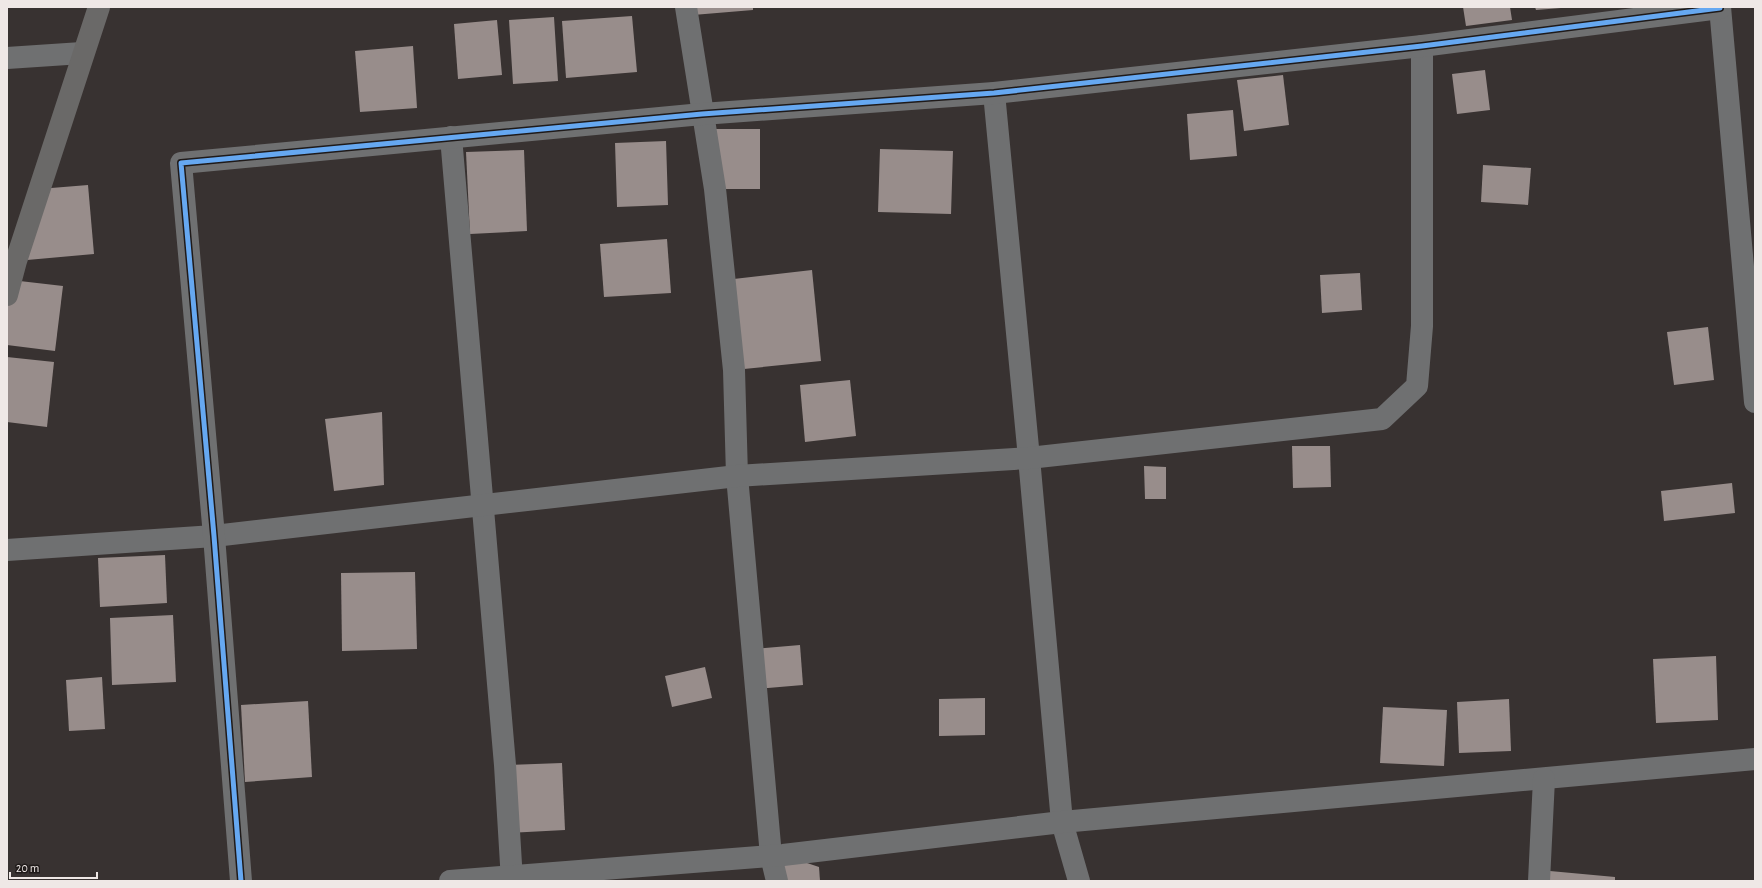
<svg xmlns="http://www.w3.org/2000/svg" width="1762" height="888" viewBox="0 0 1762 888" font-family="'Alegreya Sans',sans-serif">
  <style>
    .building { fill: #988d8b }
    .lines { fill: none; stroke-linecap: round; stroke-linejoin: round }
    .street { stroke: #6f7071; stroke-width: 22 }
    .secondary { stroke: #6a6968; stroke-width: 22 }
    .cycleway-casing { stroke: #1f1a19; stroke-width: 8 }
    .cycleway { stroke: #66a8f1; stroke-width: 5 }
  </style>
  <rect width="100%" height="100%" fill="#383231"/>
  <g class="building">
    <polygon points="692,7 753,7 753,10 693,15"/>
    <polygon points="1463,7 1510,7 1512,20 1466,26"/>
    <polygon points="1535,7 1561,7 1561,8 1536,10"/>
    <polygon points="632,16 637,72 566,78 562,21"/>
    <polygon points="554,17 558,81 513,84 509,20"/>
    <polygon points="497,20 502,75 458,79 454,24"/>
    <polygon points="413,46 417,108 360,112 355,51"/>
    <polygon points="1485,70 1490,110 1457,114 1452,74"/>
    <polygon points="1283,75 1289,125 1244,131 1237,80"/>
    <polygon points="1233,110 1237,156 1190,160 1187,114"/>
    <polygon points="716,129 760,129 760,189 715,189"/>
    <polygon points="666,141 668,205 617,207 615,143"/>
    <polygon points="880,149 953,151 951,214 878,212"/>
    <polygon points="524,150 527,231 470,234 466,152"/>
    <polygon points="1483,165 1531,168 1528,205 1481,202"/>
    <polygon points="88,185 94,254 16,261 39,189"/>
    <polygon points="667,239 671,293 604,297 600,244"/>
    <polygon points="812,270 821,361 734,370 725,280"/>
    <polygon points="1360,273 1362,310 1322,313 1320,275"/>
    <polygon points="11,280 63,286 55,351 7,345 7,311"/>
    <polygon points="1708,327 1714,380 1674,385 1667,332"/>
    <polygon points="7,357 54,362 47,427 7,422"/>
    <polygon points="850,380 856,436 805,442 800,385"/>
    <polygon points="382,412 384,485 334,491 325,419"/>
    <polygon points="1292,446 1330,446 1331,487 1293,488"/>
    <polygon points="1144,466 1166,467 1166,499 1145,499"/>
    <polygon points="1732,483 1735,513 1664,521 1661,491"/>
    <polygon points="165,555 167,603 100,607 98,558"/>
    <polygon points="415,572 417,649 342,651 341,573"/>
    <polygon points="173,615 176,682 112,685 110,618"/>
    <polygon points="800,645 803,685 755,689 752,649"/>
    <polygon points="1716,656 1718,720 1656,723 1653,659"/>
    <polygon points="705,667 712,698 672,707 665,676"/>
    <polygon points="102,677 105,729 69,731 66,680"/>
    <polygon points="985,698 985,735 939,736 939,699"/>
    <polygon points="1509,699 1511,751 1459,753 1457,702"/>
    <polygon points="308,701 312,777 245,782 241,705"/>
    <polygon points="1383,707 1447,710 1444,766 1380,763"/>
    <polygon points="562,763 565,830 508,833 505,765"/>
    <polygon points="783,855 819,867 820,881 784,881"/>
    <polygon points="1550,871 1615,877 1615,881 1549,881"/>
  </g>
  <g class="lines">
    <g class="street">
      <polyline points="686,7 715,189 734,370 737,476 771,856 777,881"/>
      <polyline points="1720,7 1755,402"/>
      <polyline points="7,58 82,53"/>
      <polyline points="994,93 1029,458 1062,822 1079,881"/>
      <polyline points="451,137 505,765 512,881"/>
      <polyline points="7,550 214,536 737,476 1029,458 1382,419 1417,386 1422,326 1422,46"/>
      <polyline points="241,881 214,536 181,163 702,114 994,93 1422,46 1720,8"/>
      <polyline points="450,881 783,855 1062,822 1755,759"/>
      <polyline points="1539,881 1544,779"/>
    </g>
    <polyline class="secondary" points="7,295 16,261 99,7"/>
    <g class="cycleway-casing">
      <polyline id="cycleway" points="241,881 214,536 181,163 702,114 994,93 1422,46 1720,8"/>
    </g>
    <use href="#cycleway" class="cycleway"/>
  </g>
  <rect width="1762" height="888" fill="none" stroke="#efe8e6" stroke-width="16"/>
  <path d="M10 872v6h87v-6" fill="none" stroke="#efe8e6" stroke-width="2"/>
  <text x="16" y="872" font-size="12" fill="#efe8e6" stroke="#1f1a19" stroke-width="3" paint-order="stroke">20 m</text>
</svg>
